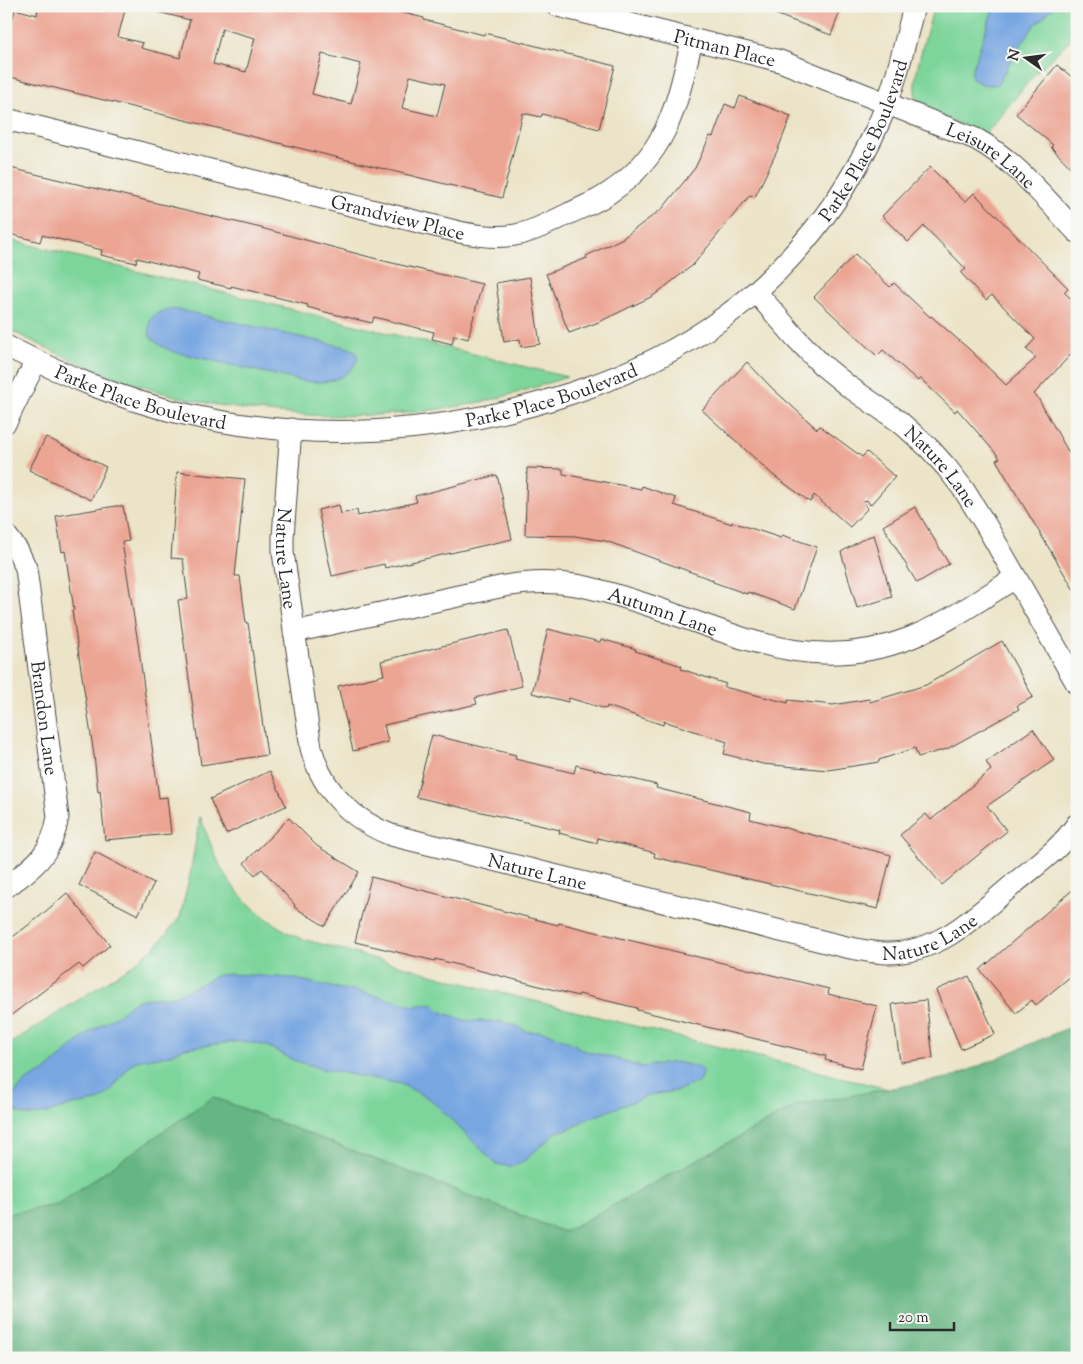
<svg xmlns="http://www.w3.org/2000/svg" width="1083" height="1364" viewBox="0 0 1083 1364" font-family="'Sorts Mill Goudy',serif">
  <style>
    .green { fill: #7dd59b; stroke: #548063 }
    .forest { fill: #66b683; stroke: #487057 }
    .water { fill: #77a6e1; stroke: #516886 }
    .building { fill: #eca493; fill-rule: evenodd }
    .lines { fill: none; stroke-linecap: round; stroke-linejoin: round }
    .minor-casing { stroke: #484743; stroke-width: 23 }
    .minor { stroke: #fff; stroke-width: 21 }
    .labels { text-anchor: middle; stroke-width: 4; stroke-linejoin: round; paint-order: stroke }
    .street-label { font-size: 19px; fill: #2b2b2b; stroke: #f6f6f2 }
  </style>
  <rect width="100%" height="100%" fill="#f6f6f2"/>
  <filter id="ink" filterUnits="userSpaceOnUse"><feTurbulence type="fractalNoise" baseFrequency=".02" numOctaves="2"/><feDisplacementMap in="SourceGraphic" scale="10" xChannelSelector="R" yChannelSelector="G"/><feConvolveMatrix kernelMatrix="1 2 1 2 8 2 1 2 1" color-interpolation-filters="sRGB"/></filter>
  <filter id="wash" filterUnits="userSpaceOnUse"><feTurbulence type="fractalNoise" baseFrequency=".0096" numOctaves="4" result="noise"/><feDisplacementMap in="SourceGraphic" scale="20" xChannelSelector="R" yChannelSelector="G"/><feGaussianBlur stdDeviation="1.12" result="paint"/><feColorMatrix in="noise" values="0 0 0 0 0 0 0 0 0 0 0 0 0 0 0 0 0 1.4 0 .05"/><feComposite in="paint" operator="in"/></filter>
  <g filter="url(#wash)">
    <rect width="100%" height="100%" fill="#ece4c8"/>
    <g class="green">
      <path d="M934,6H1077V33L1033,76L985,135L924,109C919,104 916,99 915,92C913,74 929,26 934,6Z"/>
      <path d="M6,239L567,377C533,388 497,400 461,406C364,422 259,419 164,393C109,378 57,354 6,328Z"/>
      <path d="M200,816C206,831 211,848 219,863C235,897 265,921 299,938L482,988L888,1089L798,1105L564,1232L213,1097L57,1205L6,1214V1046L130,967L157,945L180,917L190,875Z"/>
    </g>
    <polygon class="forest" points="1077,1024 1077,1358 6,1358 6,1214 57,1205 213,1097 564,1232 798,1105 953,1077"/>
    <g class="water">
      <path d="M994,6H1055L1034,26L1015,53L998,84C988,86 982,85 972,79L971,73Z"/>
      <path d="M169,309L180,310L349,348L355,351L358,358C349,381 324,384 302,381L174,352L161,346L150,337C148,318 150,315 169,309Z"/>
      <path d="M230,974L291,978L341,989L353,990L415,1006L425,1004L434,1005L441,1012L464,1020L503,1022L517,1026L525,1031L532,1032L539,1031L548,1033L574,1044L582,1050L625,1061L633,1065L642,1067L675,1062L698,1067L703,1072L699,1082L676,1091L650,1095L585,1120L572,1128L554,1133C549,1142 541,1145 534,1152C520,1165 516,1169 496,1164L430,1099L401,1084L322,1069L293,1060L267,1046L242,1041L185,1048L170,1055L136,1061L130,1065L110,1092L98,1101L73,1105L48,1113L30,1116L21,1114L15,1111L13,1106V1100L16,1091L28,1080L45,1071L88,1033L118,1015L132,1003L142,999L175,996L219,975Z"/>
    </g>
    <g id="blocks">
      <g class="building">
        <path d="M38,6H126L118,37L143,43L141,48L180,58L190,20L158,12V6H363L390,13L391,10L424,18V20L484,35L485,33L615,66L599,129L542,114L541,117L523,113L502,198L6,76V43L15,9L37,15ZM222,29L255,38L246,72L213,64ZM322,54L361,64L351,104L312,94ZM410,76L445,84L437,116L402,108Z"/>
        <polygon points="759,6 842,6 831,35 759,8"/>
        <polygon points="1057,65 1077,81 1077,174 1051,147 1053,145 1016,114"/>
        <polygon points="740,96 791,116 778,149 755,197 750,195 693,265 653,296 599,322 569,333 546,274 587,258 586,256 623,238 663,208 695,168 710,136 713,137 725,104 735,108"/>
        <polygon points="6,167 261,228 388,262 482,284 468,339 454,335 452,344 432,339 434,332 374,317 372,323 325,312 307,307 308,305 231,286 231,288 197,280 199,274 137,258 136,263 101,255 102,250 42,235 40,242 6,233"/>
        <polygon points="930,167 965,202 974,193 1068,288 1064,292 1077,304 1077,348 1034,394 1039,400 1077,467 1077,595 996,460 1000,458 957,409 955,412 920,378 918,381 883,350 877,356 814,297 855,254 890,287 894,283 930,317 931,316 970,350 1006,385 1036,358 1026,349 1035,339 992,295 986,300 961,273 966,269 924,226 908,242 882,216"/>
        <polygon points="530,277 540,344 521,347 520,339 504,342 496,283"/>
        <polygon points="747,362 773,389 817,429 820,426 862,457 867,452 895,477 870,505 867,500 864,501 867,509 850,527 814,495 810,502 773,475 702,410"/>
        <polygon points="46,437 106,467 91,500 29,470"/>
        <polygon points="527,468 563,469 563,474 641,489 642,486 676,498 674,505 732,524 732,522 781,538 782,535 817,547 795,609 748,592 747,594 713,582 713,580 606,541 575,536 525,535"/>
        <polygon points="177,472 245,479 235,576 240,576 246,623 248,623 255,669 267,755 201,765 178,600 188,599 183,559 171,558"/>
        <polygon points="497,475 512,539 385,568 384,564 332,576 318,510 339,505 341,514 357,510 358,516 417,502 415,496"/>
        <polygon points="116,506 123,506 129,541 122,542 138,643 159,798 167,797 171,834 105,840 100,791 98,792 94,755 72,610 74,610 65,551 62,552 56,516"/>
        <polygon points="915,507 949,564 917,583 883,526"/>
        <polygon points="874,535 892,597 857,608 841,552 865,538"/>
        <polygon points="548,629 600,642 601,639 636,649 635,651 682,666 681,669 726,684 724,687 788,703 788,700 833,705 869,699 870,702 926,685 1002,641 1033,697 1017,706 1019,709 947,749 918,757 915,748 879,760 879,762 828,770 763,764 724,754 727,742 664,721 663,725 607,706 606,709 569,698 568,702 532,693"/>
        <polygon points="508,630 522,686 475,698 477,704 384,725 388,742 353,751 338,686 384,675 381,661"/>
        <polygon points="1033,729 1054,760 987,806 1007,831 942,885 900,835 926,814 931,820 991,770 986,762"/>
        <polygon points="432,735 516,755 515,759 574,773 576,765 657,785 656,788 751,812 750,819 891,855 878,909 654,857 655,853 598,838 597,843 559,833 560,830 416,797"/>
        <polygon points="270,771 286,806 226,834 210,799"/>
        <polygon points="289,818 317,846 359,872 325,926 294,907 295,905 262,869 255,875 244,863"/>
        <polygon points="95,852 154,883 138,915 79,885"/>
        <polygon points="371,877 558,925 559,923 829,989 828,994 877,1006 861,1069 825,1060 826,1056 637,1010 637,1008 579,994 578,996 435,959 435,961 355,942"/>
        <polygon points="1077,886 1077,971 1036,1005 1032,1000 1016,1013 980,970"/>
        <polygon points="67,893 110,945 83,968 79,964 6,1019 6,942 39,917"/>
        <polygon points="969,976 995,1034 961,1049 936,990"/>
        <polygon points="926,1000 933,1058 900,1062 892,1004"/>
      </g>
    </g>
  </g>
  <g filter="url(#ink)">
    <use href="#blocks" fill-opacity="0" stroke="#484743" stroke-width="1"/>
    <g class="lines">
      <g class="minor-casing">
        <g id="minor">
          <path id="s1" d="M558,6L780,61L976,139C1015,160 1046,200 1077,232"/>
          <path id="s2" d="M6,119L459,232C509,242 523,236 568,214C582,207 597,202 609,193C668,154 677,104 692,40"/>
          <path id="s3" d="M756,292L795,337L821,364L848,386L900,422L930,449L947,468L964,490L987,527L1077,684"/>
          <path id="s4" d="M6,346C62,374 119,399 180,413C310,444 446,435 572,393C626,375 677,352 723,318C790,269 844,200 878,125C895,88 904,47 914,6"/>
          <polyline points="6,422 36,361"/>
          <path id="s5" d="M291,429L283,537V552L311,748C322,790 351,819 391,835L846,947C860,950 874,953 888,953C941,953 978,914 1016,882C1038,864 1061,848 1077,824"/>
          <path id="s6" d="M6,535L18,551L26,568L58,817C52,854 35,866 6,887"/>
          <path id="s7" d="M294,632L504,586C563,576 596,588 651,606C741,637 815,675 910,638C947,623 981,599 1015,578"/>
        </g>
      </g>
      <use href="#minor" class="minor"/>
    </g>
  </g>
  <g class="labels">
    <g class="street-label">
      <text dy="7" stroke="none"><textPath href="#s1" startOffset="172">Pitman Place</textPath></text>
      <text dy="7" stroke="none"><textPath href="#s4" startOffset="984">Parke Place Boulevard</textPath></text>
      <text dy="7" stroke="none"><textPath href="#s1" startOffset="461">Leisure Lane</textPath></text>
      <text dy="7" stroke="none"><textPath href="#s2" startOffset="404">Grandview Place</textPath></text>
      <text dy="7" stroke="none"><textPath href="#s4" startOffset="145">Parke Place Boulevard</textPath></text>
      <text dy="7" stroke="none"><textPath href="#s4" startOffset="564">Parke Place Boulevard</textPath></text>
      <text dy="7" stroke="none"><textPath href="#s3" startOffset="256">Nature Lane</textPath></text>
      <text dy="7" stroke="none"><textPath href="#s5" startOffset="130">Nature Lane</textPath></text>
      <text dy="7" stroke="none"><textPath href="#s7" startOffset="378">Autumn Lane</textPath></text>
      <text dy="7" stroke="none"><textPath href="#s6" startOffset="190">Brandon Lane</textPath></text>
      <text dy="7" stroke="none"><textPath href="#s5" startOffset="595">Nature Lane</textPath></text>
      <text dy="7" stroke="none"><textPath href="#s5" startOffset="1000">Nature Lane</textPath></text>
    </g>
  </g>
  <rect width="1083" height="1364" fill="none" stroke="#f6f6f2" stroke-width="25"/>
  <g transform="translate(1026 58) rotate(284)" stroke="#f6f6f2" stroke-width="4" paint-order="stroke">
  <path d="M0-4L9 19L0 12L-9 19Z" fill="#2b2b2b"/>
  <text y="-8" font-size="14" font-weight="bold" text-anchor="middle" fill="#2b2b2b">N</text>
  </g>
  <path d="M890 1322v8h64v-8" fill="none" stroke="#2b2b2b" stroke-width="2.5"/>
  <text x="898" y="1322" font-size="15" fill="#2b2b2b" stroke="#f6f6f2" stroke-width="4" paint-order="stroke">20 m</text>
</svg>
